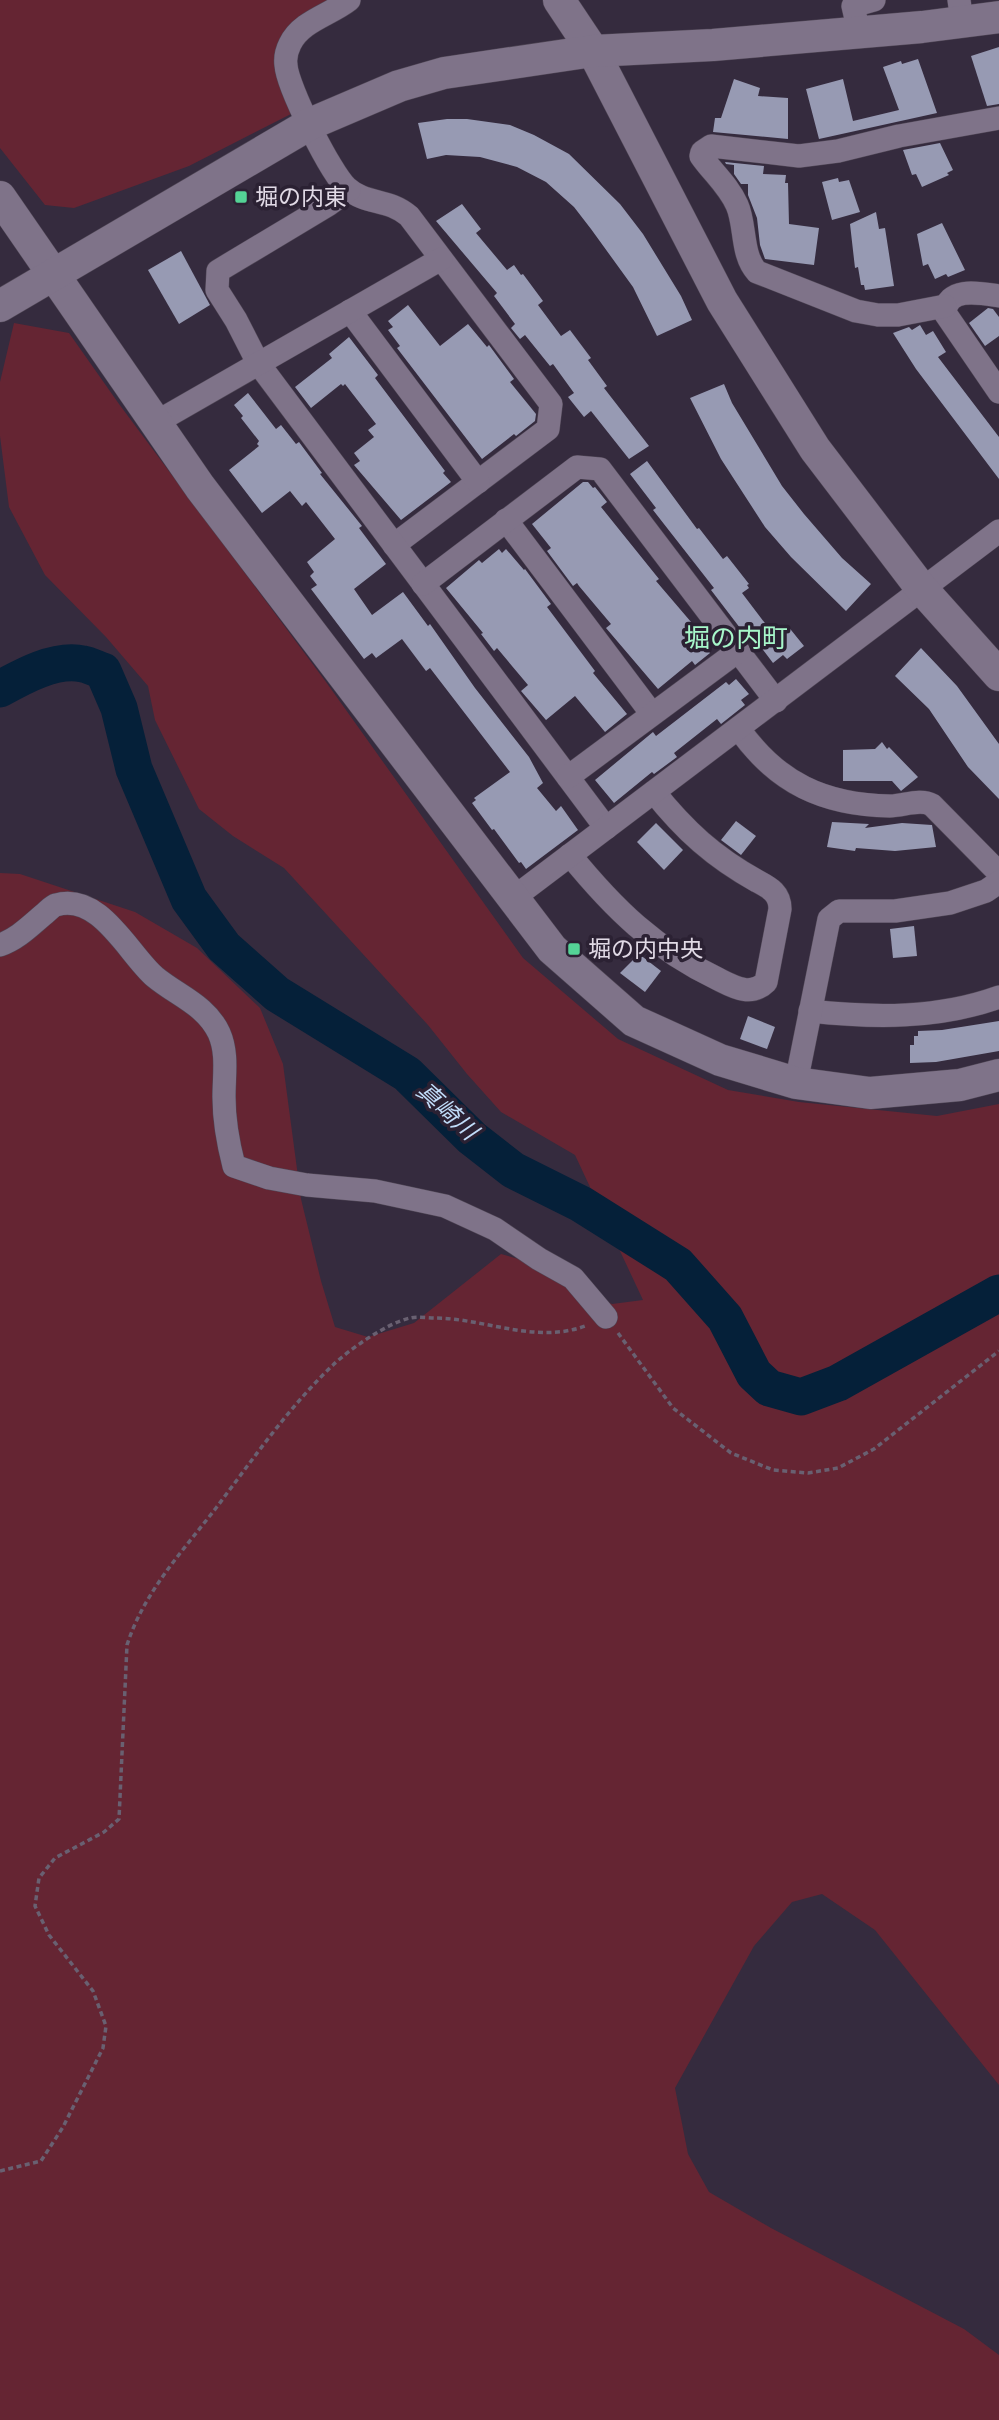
<svg xmlns="http://www.w3.org/2000/svg" width="999" height="2420" viewBox="0 0 999 2420" font-family="Lora,'Noto Sans JP',serif">
  <style>
    .green { fill: #652533 }
    .lines { fill: none; stroke-linecap: round; stroke-linejoin: round }
    .river { stroke: #052039; stroke-width: 37 }
    .building { fill: #979ab3 }
    .street-casing { stroke: #504756; stroke-width: 24 }
    .secondary-casing { stroke: #504756; stroke-width: 33 }
    .path { stroke: #696071; stroke-width: 3.5; stroke-dasharray: 5 3.5; stroke-linecap: butt }
    .street { stroke: #7f7389; stroke-width: 23 }
    .secondary { stroke: #7f7389; stroke-width: 32 }
    .poi-dot { fill: #54d396; stroke: #2b2133; stroke-width: 2.5 }
    .labels { text-anchor: middle; stroke-width: 7; stroke-linejoin: round; paint-order: stroke }
    .poi-label { font-size: 23px; fill: #e1dae6; stroke: #2b2133; text-anchor: start }
    .water-label { font-size: 24px; font-style: italic; fill: #c0dcf9; stroke: #2b2133 }
    .quarter-label { font-size: 26px; fill: #a7f7ca; stroke: #2b2133 }
  </style>
  <rect width="100%" height="100%" fill="#352b3e"/>
  <g class="green">
    <polygon points="0,0 329,0 292,24 291,114 189,166 74,208 45,205 0,148"/>
    <polygon points="14,323 69,333 119,404 326,682 523,958 618,1039 728,1090 799,1102 937,1116 999,1104 999,2085 875,1930 822,1894 792,1902 754,1946 675,2088 688,2154 709,2192 771,2228 964,2329 999,2355 999,2420 0,2420 0,873 20,874 135,912 197,948 260,1008 283,1064 301,1199 321,1281 335,1327 368,1337 414,1323 501,1254 522,1260 612,1304 643,1300 575,1155 501,1112 467,1074 428,1025 284,868 233,836 199,809 155,720 148,686 106,637 45,575 9,507 0,436 0,382"/>
  </g>
  <g class="lines">
    <path class="river" d="M0,689C23,676 56,658 83,664C89,665 97,669 103,671L119,708L134,769L189,899L224,947L277,994L407,1074L472,1138L513,1170L581,1204L678,1265L725,1318L754,1374L769,1388L801,1397L838,1383L999,1293"/>
  </g>
  <g class="building">
    <polygon points="999,47 999,104 987,106 971,56"/>
    <polygon points="918,59 937,113 819,139 806,89 843,79 853,121 899,110 883,67 901,61 902,64"/>
    <polygon points="734,79 760,88 758,96 788,98 788,139 713,132 715,118 721,118"/>
    <polygon points="447,119 467,119 510,125 534,135 569,154 620,204 643,234 681,296 692,320 657,336 633,287 591,229 574,207 546,182 517,167 480,157 446,155 427,159 418,123"/>
    <polygon points="940,143 953,170 947,173 949,175 922,187 916,174 912,175 903,150"/>
    <polygon points="725,162 764,166 763,174 786,175 785,183 788,183 789,224 819,228 814,265 765,259 760,245 757,218 748,195 748,184 741,184 734,174 734,165 726,164"/>
    <polygon points="838,178 839,182 849,180 860,212 832,220 822,182"/>
    <polygon points="462,204 481,229 476,233 507,270 514,265 521,275 523,274 543,301 538,305 561,336 570,330 591,358 588,360 607,386 604,388 649,446 629,459 591,411 584,417 568,397 574,393 553,364 550,366 525,335 520,339 511,328 515,324 494,296 497,293 436,221"/>
    <polygon points="876,212 879,229 885,228 894,286 865,290 864,285 861,285 858,267 855,268 850,224"/>
    <polygon points="942,223 965,270 948,277 946,274 935,279 928,264 923,266 917,234"/>
    <polygon points="181,251 210,305 179,324 148,270"/>
    <polygon points="408,305 440,346 468,324 487,347 489,345 514,379 510,382 536,414 535,421 516,436 514,434 482,459 397,348 400,346 388,330 393,327 388,321"/>
    <polygon points="988,308 993,309 999,317 999,336 985,346 969,323"/>
    <polygon points="920,325 926,335 933,331 946,352 938,357 999,437 999,479 916,369 893,333 909,327 912,330"/>
    <polygon points="349,337 378,375 375,378 445,471 443,473 451,482 401,520 354,465 360,461 354,453 374,437 368,430 376,424 345,384 343,386 341,384 311,408 295,387 332,358 329,354"/>
    <polygon points="724,384 732,403 782,486 804,514 842,558 871,584 846,611 791,557 765,527 721,459 690,398"/>
    <polygon points="248,393 276,429 281,425 296,444 299,442 322,473 320,474 362,526 359,528 386,564 354,589 372,615 403,592 428,626 430,624 475,688 529,757 543,783 537,788 556,811 561,806 578,830 526,869 521,862 519,863 494,829 492,830 472,803 476,800 474,798 510,772 430,668 426,671 402,639 376,658 372,653 364,659 311,589 317,585 310,576 314,572 307,562 335,539 306,502 302,506 290,491 262,513 229,470 259,446 257,444 259,441 241,418 243,416 234,405"/>
    <polygon points="647,461 697,529 699,528 723,559 727,556 749,584 747,585 749,588 742,593 774,635 787,625 804,646 787,659 783,655 773,663 754,638 750,641 711,590 714,588 653,510 656,508 630,474"/>
    <polygon points="583,482 588,482 593,488 595,487 607,502 601,507 659,579 656,581 709,643 705,647 710,653 695,665 692,661 658,689 606,628 611,624 600,611 579,586 577,583 573,586 547,551 551,548 532,524"/>
    <polygon points="499,549 502,553 506,549 524,570 525,569 551,604 547,607 595,671 593,673 627,714 605,732 575,696 546,720 521,691 528,685 497,648 494,651 481,634 483,633 446,588 479,560 482,563"/>
    <polygon points="921,648 957,686 999,744 999,799 968,767 929,709 895,676"/>
    <polygon points="736,679 749,694 741,700 745,705 721,724 717,719 674,753 677,757 654,774 652,772 614,803 595,780 653,732 656,736 726,682 729,685"/>
    <polygon points="882,742 887,749 889,747 918,777 901,791 892,781 843,781 843,750 875,749"/>
    <polygon points="736,821 756,836 741,855 721,840"/>
    <polygon points="832,822 869,824 865,828 902,823 932,825 936,847 895,851 856,848 855,851 827,847"/>
    <polygon points="656,823 683,850 664,870 637,842"/>
    <polygon points="914,926 917,956 893,958 890,929"/>
    <polygon points="639,954 661,971 645,992 620,973"/>
    <polygon points="748,1016 775,1027 767,1049 740,1039"/>
    <polygon points="999,1021 999,1051 936,1062 910,1063 910,1045 914,1045 914,1036 918,1036 918,1031 942,1030"/>
  </g>
  <g class="lines">
    <g class="street-casing">
      <g id="street">
        <path d="M349,0C330,15 301,21 290,44C287,50 285,58 286,65C287,86 331,174 347,188C366,205 388,198 409,216L551,404L548,429L394,545"/>
        <polyline points="959,0 962,22"/>
        <polyline points="859,32 853,6 874,0"/>
        <polyline points="349,190 328,205 218,271 217,290 236,320 258,363 606,828"/>
        <path d="M999,296C980,293 947,286 945,313L999,392"/>
        <path d="M945,306L898,315H878L856,311L757,272C741,255 746,225 737,205C728,185 713,173 701,156L702,152L711,146L799,156L838,151L899,136L999,118"/>
        <polyline points="350,311 478,482"/>
        <polyline points="155,423 441,259"/>
        <polyline points="506,520 652,714"/>
        <polyline points="423,584 577,467 600,469 776,701"/>
        <path d="M739,729C777,783 824,805 890,806C904,806 920,798 932,805L999,873"/>
        <polyline points="568,777 738,651"/>
        <path d="M570,855C614,909 655,949 718,979C734,987 751,997 766,982L780,909C780,893 770,888 757,881C714,857 685,831 654,792"/>
        <polyline points="512,899 999,531"/>
        <path d="M0,945C17,939 29,927 43,915C47,912 52,906 56,905C100,892 129,955 155,977C178,996 206,1005 219,1033C228,1053 224,1075 224,1097C224,1121 228,1143 234,1166L269,1178L307,1185L375,1191L445,1206L495,1229L539,1259L573,1278L606,1317"/>
        <path d="M810,1011C874,1018 938,1019 999,997"/>
        <polyline points="796,1083 829,919 839,911 895,911 950,903 986,891 999,882"/>
      </g>
    </g>
    <g class="secondary-casing">
      <g id="secondary">
        <polyline points="559,0 593,51 722,301 815,449 921,588 999,675"/>
        <polyline points="0,197 200,487 552,949 634,1021 720,1060 796,1083 870,1093 960,1085 999,1075"/>
        <polyline points="0,306 310,124 399,86 444,73 593,51 713,45 922,27 999,17"/>
      </g>
    </g>
    <g class="path">
      <polyline points="618,1333 673,1408 731,1453 773,1470 808,1473 838,1468 874,1449 999,1351"/>
      <path d="M0,2171L41,2161L63,2127L103,2048L106,2026L93,1991L49,1935L35,1906L39,1878L55,1858L104,1832L119,1819L127,1645C144,1592 182,1552 216,1508C253,1459 289,1407 333,1365C350,1349 387,1323 410,1318C418,1316 428,1318 436,1318C488,1319 537,1345 588,1325"/>
    </g>
    <use href="#street" class="street"/>
    <use href="#secondary" class="secondary"/>
  </g>
  <g class="poi-dot">
    <rect x="234" y="190" width="14" height="14" rx="3.5"/>
    <rect x="567" y="942" width="14" height="14" rx="3.5"/>
  </g>
  <g class="labels">
    <g class="poi-label">
      <text x="255" y="205">堀の内東</text>
      <text x="588" y="957">堀の内中央</text>
    </g>
    <g class="water-label">
      <text transform="translate(447 1111) rotate(42)" y="8">真崎川</text>
    </g>
    <g class="quarter-label">
      <text x="736" y="647">堀の内町</text>
    </g>
  </g>
</svg>
